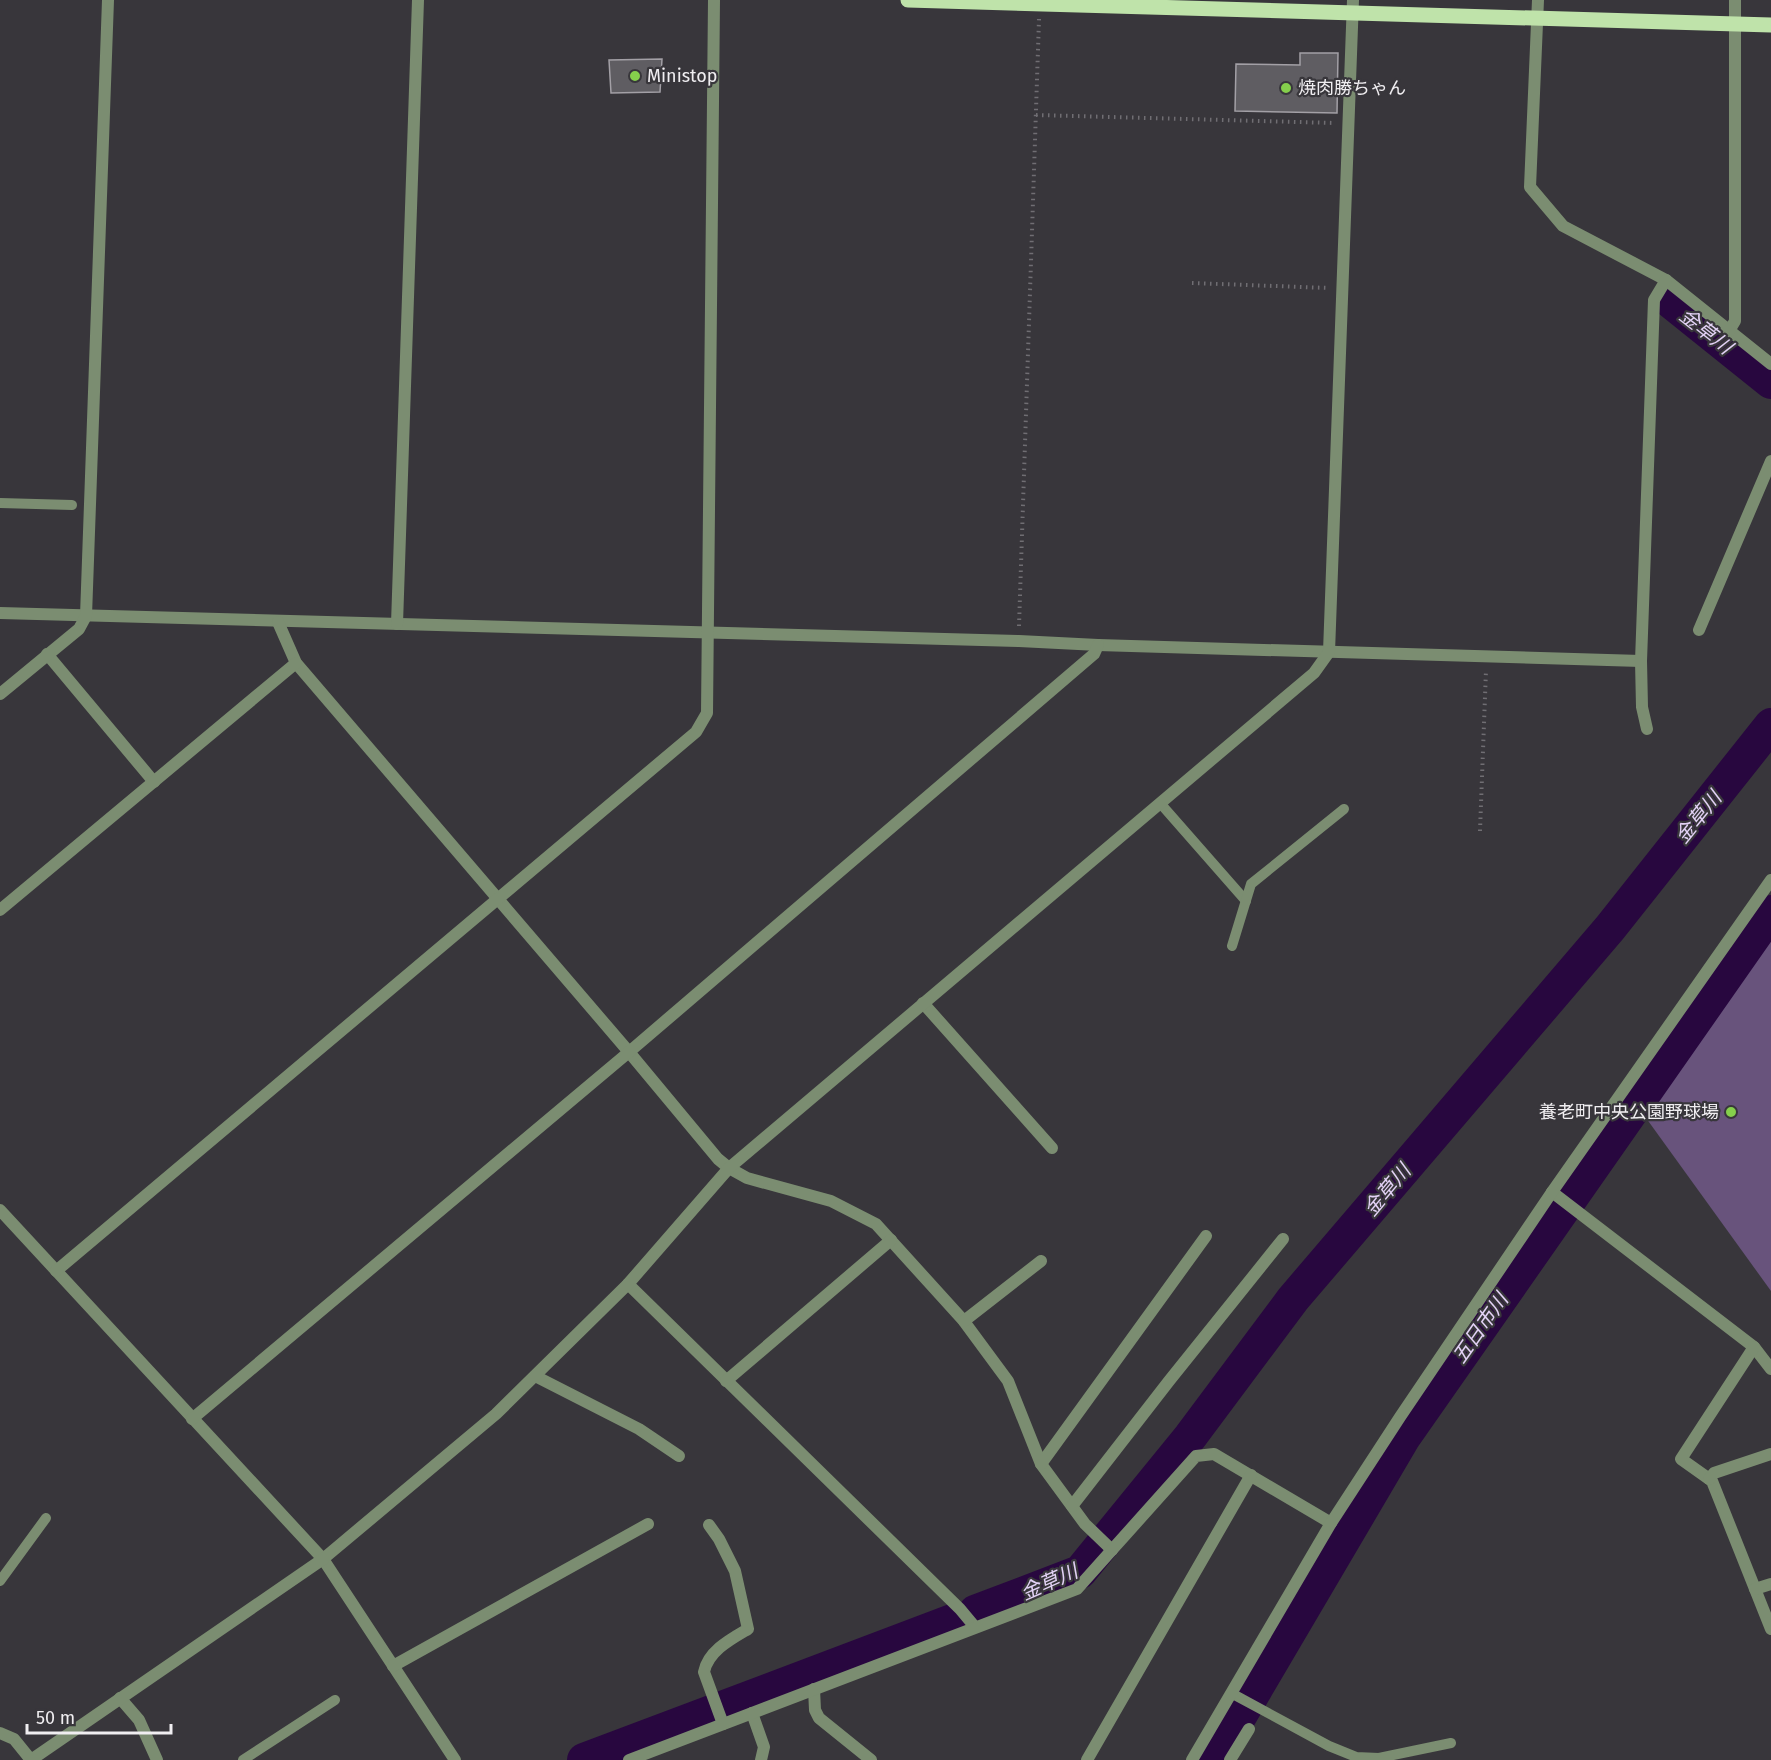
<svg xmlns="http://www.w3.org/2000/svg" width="1771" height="1760" viewBox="0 0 1771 1760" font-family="'Fira Sans','Noto Sans JP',sans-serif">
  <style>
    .green { fill: #68537c }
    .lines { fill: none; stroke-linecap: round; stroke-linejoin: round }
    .river { stroke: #28073f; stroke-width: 34 }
    .building { fill: #5f5d62; stroke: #a3a0a6; stroke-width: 1.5 }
    .path { stroke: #706e73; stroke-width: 4; stroke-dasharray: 1.5 4.5; stroke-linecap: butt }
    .service { stroke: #7b8d71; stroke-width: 10 }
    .minor { stroke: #7b8d71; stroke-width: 12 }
    .primary { stroke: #bfe3aa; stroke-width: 15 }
    .poi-dot { fill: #85cf4c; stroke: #38363b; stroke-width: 2 }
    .labels { text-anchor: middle; stroke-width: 4.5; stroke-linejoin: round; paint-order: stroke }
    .poi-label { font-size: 18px; fill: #f0eef1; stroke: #38363b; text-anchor: start }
    .water-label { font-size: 20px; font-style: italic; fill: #e3d2f6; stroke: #38363b }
  </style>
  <rect width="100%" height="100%" fill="#38363b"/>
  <polygon class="green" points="1771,927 1771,1291 1641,1111"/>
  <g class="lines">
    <g class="river">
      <polyline points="1670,301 1771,382"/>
      <polyline points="975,1612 1080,1572 1190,1437 1293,1299 1610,928 1771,725"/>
      <polyline points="584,1760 955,1620"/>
      <polyline points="1214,1760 1404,1437 1771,912"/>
    </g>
  </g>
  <g class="building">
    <polygon points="1300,53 1338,53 1337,113 1235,111 1236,64 1300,65"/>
    <polygon points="662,59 660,92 611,93 609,60"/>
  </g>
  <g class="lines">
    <g class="path">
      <polyline points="1036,115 1335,123"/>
      <polyline points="1192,283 1329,288"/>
      <polyline points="1019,626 1039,19"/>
      <polyline points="1480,831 1486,670"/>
    </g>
    <g class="service">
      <polyline points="0,503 72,505"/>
      <polyline points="1160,803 1246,901"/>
      <polyline points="1232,946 1251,884 1344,809"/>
      <polyline points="0,1581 46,1518"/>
      <polyline points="1231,1693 1329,1746 1356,1757 1379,1758 1451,1743"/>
      <polyline points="243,1760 335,1700"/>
    </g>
    <g class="minor">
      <polyline points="1538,0 1530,187 1563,226 1666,280 1771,364"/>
      <polyline points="1729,331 1735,321 1735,0"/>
      <polyline points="0,613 1019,641 1098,645 1641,661"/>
      <polyline points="278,622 296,663 629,1052 718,1159 729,1168 747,1178 831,1201 876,1224 963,1320 1008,1381 1041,1464 1085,1524 1112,1550"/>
      <polyline points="397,624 418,0"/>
      <polyline points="1699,630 1771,461"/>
      <polyline points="47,654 154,782"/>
      <polyline points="0,694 79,629 86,616 108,0"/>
      <polyline points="1647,729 1642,707 1641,661 1654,300 1666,280"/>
      <polyline points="0,910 296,663"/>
      <polyline points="923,1003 1052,1148"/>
      <polyline points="1552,1192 1754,1347 1771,1369"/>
      <polyline points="0,1210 323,1559 455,1760"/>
      <polyline points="56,1271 696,732 707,713 714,0"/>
      <polyline points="628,1284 960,1609 975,1627"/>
      <polyline points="964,1321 1041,1261"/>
      <polyline points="1754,1347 1681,1459 1712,1481 1771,1629"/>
      <polyline points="535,1376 639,1429 679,1456"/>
      <polyline points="726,1381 891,1240"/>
      <polyline points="192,1419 629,1052 1094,654 1098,645"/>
      <polyline points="1041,1464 1206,1236"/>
      <polyline points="1709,1479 1714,1473 1771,1454"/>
      <polyline points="1072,1506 1169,1381 1283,1239"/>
      <path d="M709,1525L719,1539L735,1571L748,1629C731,1639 708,1651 704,1672L723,1724"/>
      <polyline points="1755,1589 1771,1584"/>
      <polyline points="393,1666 648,1524"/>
      <polyline points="814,1689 815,1710 819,1718 871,1760"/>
      <polyline points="120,1698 139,1720 157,1760"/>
      <polyline points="752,1713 764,1747 761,1760"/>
      <polyline points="0,1733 14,1739 31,1760 323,1559 496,1414 628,1284 729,1168 1314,673 1329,652 1353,0"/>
      <polyline points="629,1760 1077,1589 1196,1456 1214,1454 1331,1523"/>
      <polyline points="1087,1760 1251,1475"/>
      <polyline points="1192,1760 1331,1523 1400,1417 1552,1192 1771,880"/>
      <polyline points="1230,1760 1249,1729"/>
    </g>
    <polyline class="primary" points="908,0 1771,25"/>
  </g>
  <g class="poi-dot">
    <circle cx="635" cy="76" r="6"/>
    <circle cx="1286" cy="88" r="6"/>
    <circle cx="1731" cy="1112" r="6"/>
  </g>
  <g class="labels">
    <g class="poi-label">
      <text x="647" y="82">Ministop</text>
      <text x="1298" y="94">焼肉勝ちゃん</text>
      <text x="1719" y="1118" text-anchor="end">養老町中央公園野球場</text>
    </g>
    <g class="water-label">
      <text transform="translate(1706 331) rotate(38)" y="7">金草川</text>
      <text transform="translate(1698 817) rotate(-51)" y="7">金草川</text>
      <text transform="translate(1387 1190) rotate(-50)" y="7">金草川</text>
      <text transform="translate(1480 1328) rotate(-55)" y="7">五日市川</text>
      <text transform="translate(1049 1582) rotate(-24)" y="7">金草川</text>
    </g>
  </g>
  <path d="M27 1724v9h144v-9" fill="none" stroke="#f0eef1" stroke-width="3"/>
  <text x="36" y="1724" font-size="18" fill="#f0eef1" stroke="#38363b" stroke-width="4.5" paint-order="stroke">50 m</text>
</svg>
